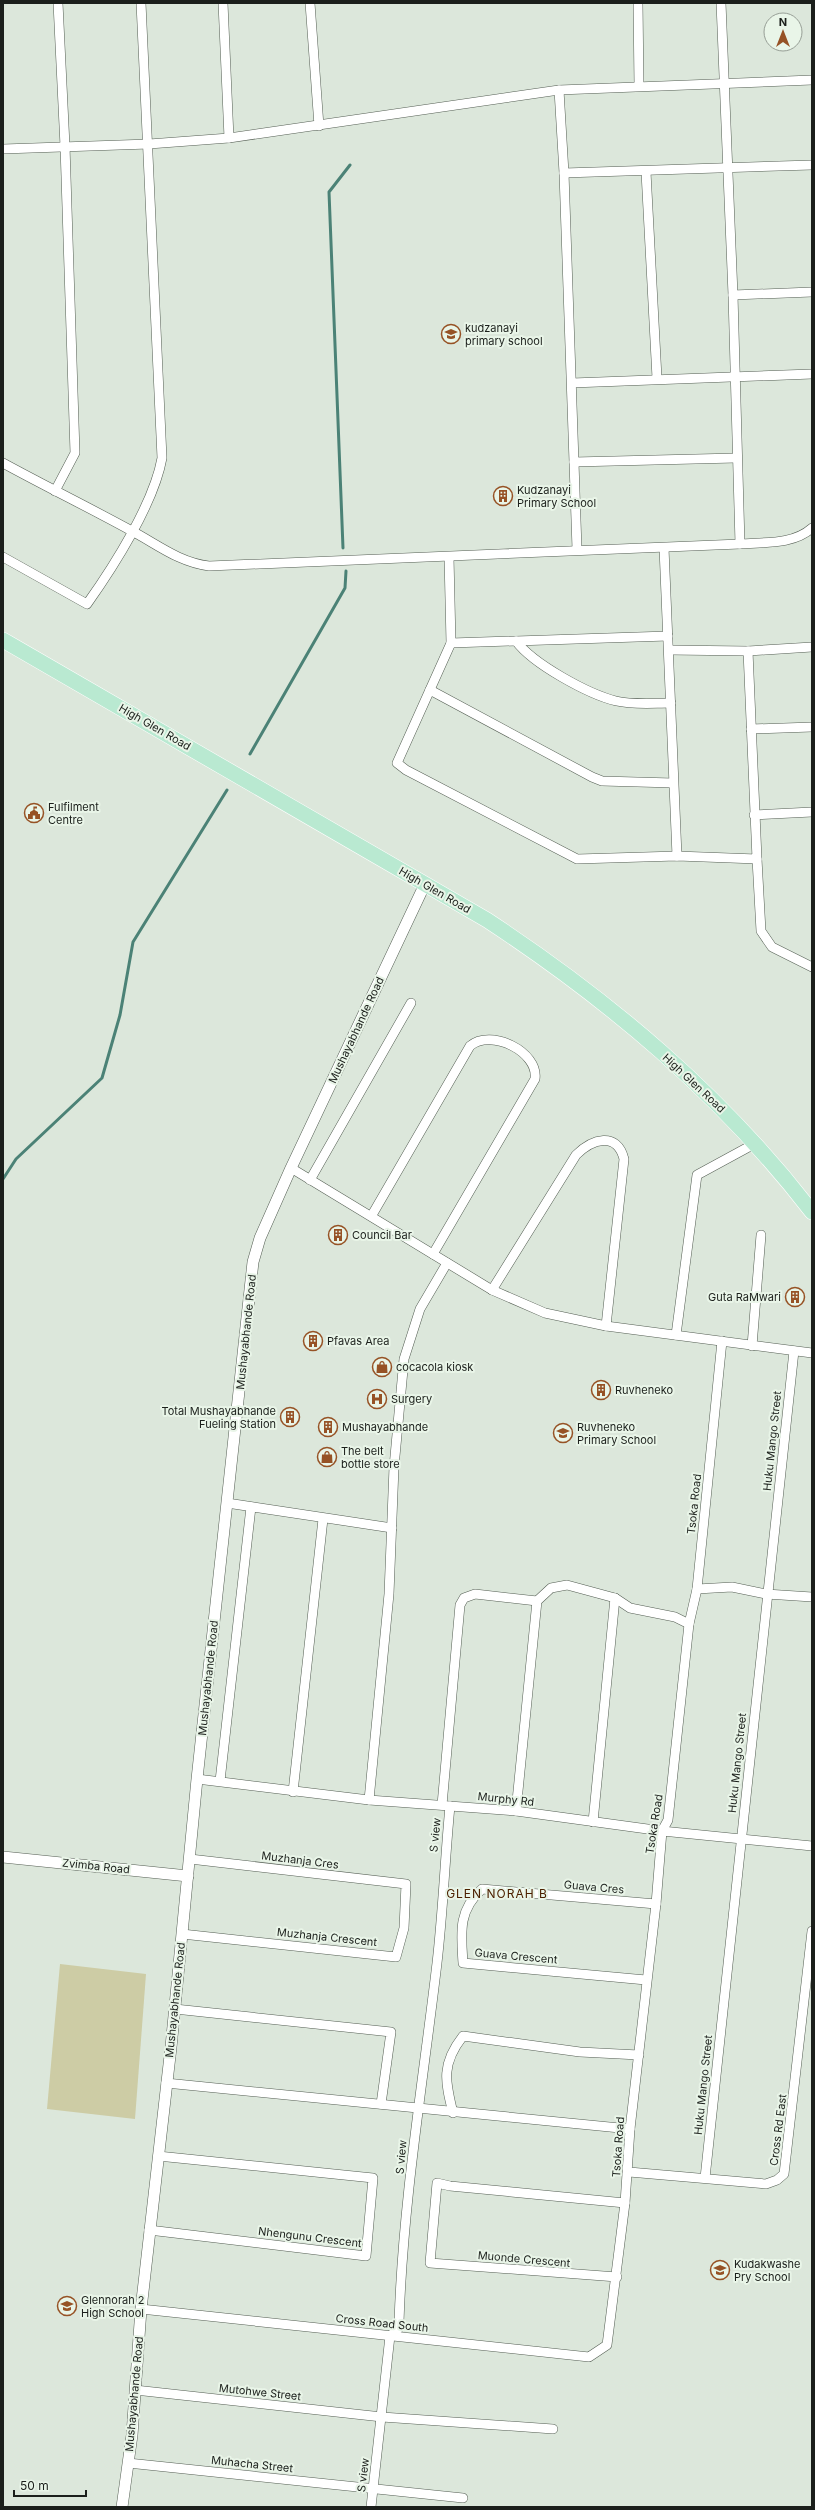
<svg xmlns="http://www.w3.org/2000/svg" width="815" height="2510" viewBox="0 0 815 2510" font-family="Inter,sans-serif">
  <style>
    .pitch { fill: #cdcca5 }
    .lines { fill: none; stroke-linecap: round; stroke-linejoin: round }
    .stream { stroke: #4b8276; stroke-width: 3 }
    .minor-casing { stroke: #545e53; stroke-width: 10 }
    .tertiary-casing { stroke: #545e53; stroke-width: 12 }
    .primary-casing { stroke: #fff; stroke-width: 16 }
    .minor { stroke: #fff; stroke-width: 9 }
    .tertiary { stroke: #fff; stroke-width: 11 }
    .primary { stroke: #b9e9d1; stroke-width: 15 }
    .labels { text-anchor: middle; stroke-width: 4; stroke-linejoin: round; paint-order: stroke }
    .poi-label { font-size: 11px; fill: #1b1f1b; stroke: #e9f5e8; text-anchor: start }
    .street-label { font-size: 11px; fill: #1b1f1b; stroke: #e9f5e8 }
    .neighbourhood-label { font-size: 12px; letter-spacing: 1px; fill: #4c2000; stroke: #e9f5e8 }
  </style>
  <rect width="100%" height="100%" fill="#dce7db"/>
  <polygon class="pitch" points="60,1964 146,1974 135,2119 47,2109"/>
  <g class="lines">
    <g class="stream">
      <polyline points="343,548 329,192 350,165"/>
      <polyline points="250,754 345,588 346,571"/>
      <polyline points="3,1179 16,1159 102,1078 120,1015 133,942 227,790"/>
    </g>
    <g class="minor-casing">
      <g id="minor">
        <polyline points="223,3 229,138"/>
        <polyline points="310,3 319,126"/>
        <polyline points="638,3 639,86"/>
        <polyline points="721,3 733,295 740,544"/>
        <polyline points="559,90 564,173 577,549"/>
        <polyline points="3,149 149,144 229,138 559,90 812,80"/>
        <polyline points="646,172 657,378"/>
        <polyline points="564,173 812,165"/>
        <polyline points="733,295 812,292"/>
        <polyline points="572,383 812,374"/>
        <polyline points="574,462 736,458"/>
        <path d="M3,463C45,486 88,507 130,530C157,544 178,562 209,566L740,544C764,542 793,545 812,528"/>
        <polyline points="55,491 75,453 65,146 58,3"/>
        <polyline points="664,548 677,856"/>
        <path d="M3,557L87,604C114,566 154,503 162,458L141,3"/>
        <polyline points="449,557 451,643 397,763 406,770 577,859 677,856 757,859 748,651 812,647"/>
        <path d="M516,641C533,664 588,694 616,701C633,705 653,703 671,703"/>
        <polyline points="451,643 668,636"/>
        <polyline points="669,650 748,651"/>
        <polyline points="430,690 592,777 602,781 673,783"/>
        <polyline points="751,729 812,727"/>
        <polyline points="754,815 812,812"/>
        <polyline points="757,859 761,931 772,947 812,967"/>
        <polyline points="291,1168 492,1290 545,1313 606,1326 812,1353"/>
        <polyline points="310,1180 411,1003"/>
        <path d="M372,1215L470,1046C491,1028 539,1052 535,1079L433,1254"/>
        <path d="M492,1290L576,1155C592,1139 617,1131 624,1159L606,1326"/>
        <polyline points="676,1335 697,1175 754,1144"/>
        <polyline points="752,1346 761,1235"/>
        <polyline points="227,1503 392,1528"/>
        <polyline points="697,1589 732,1587 766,1594 812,1597"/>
        <polyline points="197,1779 369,1800 516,1811 662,1831 812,1846"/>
        <polyline points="220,1781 251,1507"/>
        <polyline points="293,1792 323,1519"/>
        <polyline points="369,1800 389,1594 394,1467 404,1359 420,1309 447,1263"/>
        <polyline points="442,1805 460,1605 464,1598 475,1594 537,1601"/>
        <polyline points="516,1811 537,1601 551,1588 567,1585 615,1598 630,1608 675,1617 689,1624"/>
        <polyline points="593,1822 615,1598"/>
        <polyline points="182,1934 396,1957 404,1928 406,1884 190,1859"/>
        <path d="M646,1980L463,1963C461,1933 458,1910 482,1889L656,1904"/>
        <polyline points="175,2009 391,2032 381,2104"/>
        <polyline points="166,2083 630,2129"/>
        <path d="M453,2113C445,2081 441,2064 463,2036L580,2052L639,2055"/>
        <polyline points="629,2172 766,2184 777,2180 784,2174 812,1931"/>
        <polyline points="705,2178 794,1351"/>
        <polyline points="149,2230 366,2256 373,2178 158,2156"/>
        <polyline points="617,2277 430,2263 437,2183 450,2186 625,2203"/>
        <polyline points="141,2309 589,2357 607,2345 625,2203 630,2129 656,1904 662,1831 668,1820 689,1624 697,1589 722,1341"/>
        <polyline points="135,2390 382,2417 553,2429"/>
        <polyline points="128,2463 463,2498"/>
        <path d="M371,2507L390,2336L398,2329L399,2322C403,2201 423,2082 437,1963C443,1911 445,1858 450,1806"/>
      </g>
    </g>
    <g class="tertiary-casing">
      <g id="tertiary">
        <polyline points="3,1857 188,1876"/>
        <polyline points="122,2507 132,2435 141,2309 171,2047 197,1779 253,1262 260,1238 291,1168 425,884"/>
      </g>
    </g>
    <g class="primary-casing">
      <path id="primary" d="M3,640L487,920C610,1001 721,1094 812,1212"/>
    </g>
    <use href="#minor" class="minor"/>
    <use href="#tertiary" class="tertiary"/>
    <use href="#primary" class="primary"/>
  </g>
  <defs>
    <g id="school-ring" transform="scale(1)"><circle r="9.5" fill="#e9f5e8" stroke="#965225" stroke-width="1.5"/><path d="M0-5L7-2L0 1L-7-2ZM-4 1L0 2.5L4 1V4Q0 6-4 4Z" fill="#965225"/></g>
    <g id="building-ring" transform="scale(1)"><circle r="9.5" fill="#e9f5e8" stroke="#965225" stroke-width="1.5"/><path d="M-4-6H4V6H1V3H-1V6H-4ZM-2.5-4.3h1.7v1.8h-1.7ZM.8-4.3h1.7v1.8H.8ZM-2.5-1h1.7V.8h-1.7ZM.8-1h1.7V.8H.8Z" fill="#965225"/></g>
    <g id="civic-ring" transform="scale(1)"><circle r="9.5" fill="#e9f5e8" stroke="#965225" stroke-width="1.5"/><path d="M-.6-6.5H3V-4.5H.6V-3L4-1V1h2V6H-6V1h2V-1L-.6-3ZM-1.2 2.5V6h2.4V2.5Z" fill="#965225"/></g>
    <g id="shop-ring" transform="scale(1)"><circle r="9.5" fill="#e9f5e8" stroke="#965225" stroke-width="1.5"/><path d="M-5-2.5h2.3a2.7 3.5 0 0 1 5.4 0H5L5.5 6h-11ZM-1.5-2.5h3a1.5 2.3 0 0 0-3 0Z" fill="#965225"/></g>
    <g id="hospital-ring" transform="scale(1)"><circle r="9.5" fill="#e9f5e8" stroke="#965225" stroke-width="1.5"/><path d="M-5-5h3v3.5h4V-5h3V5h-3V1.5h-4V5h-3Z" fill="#965225"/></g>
  </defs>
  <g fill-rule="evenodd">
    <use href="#school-ring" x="451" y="334"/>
    <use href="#building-ring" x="503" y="496"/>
    <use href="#civic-ring" x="34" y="813"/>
    <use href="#building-ring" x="338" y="1235"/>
    <use href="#building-ring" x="795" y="1297"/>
    <use href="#building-ring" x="313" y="1341"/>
    <use href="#shop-ring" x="382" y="1367"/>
    <use href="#building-ring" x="601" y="1390"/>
    <use href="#hospital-ring" x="377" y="1399"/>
    <use href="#building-ring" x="290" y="1417"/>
    <use href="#building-ring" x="328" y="1427"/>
    <use href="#school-ring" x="563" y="1433"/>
    <use href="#shop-ring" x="327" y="1457"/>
    <use href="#school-ring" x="720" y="2270"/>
    <use href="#school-ring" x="67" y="2306"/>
  </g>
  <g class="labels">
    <g class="poi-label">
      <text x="465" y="332">kudzanayi<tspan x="465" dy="13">primary school</tspan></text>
      <text x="517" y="494">Kudzanayi<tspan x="517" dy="13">Primary School</tspan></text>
      <text x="48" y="811">Fulfilment<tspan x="48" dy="13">Centre</tspan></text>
      <text x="352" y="1239">Council Bar</text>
      <text x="781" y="1301" text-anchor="end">Guta RaMwari</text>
      <text x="327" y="1345">Pfavas Area</text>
      <text x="396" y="1371">cocacola kiosk</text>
      <text x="615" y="1394">Ruvheneko</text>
      <text x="391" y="1403">Surgery</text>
      <text x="276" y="1415" text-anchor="end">Total Mushayabhande<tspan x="276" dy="13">Fueling Station</tspan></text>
      <text x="342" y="1431">Mushayabhande</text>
      <text x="577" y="1431">Ruvheneko<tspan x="577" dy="13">Primary School</tspan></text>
      <text x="341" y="1455">The belt<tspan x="341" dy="13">bottle store</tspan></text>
      <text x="734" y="2268">Kudakwashe<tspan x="734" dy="13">Pry School</tspan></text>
      <text x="81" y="2304">Glennorah 2<tspan x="81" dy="13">High School</tspan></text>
    </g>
    <g class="street-label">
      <text transform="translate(155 727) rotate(30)" y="4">High Glen Road</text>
      <text transform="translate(435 890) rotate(30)" y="4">High Glen Road</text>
      <text transform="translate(356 1030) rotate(-65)" y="4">Mushayabhande Road</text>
      <text transform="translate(694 1083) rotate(43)" y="4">High Glen Road</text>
      <text transform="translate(246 1332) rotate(-84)" y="4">Mushayabhande Road</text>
      <text transform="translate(772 1441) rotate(-84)" y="4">Huku Mango Street</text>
      <text transform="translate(694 1504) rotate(-84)" y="4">Tsoka Road</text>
      <text transform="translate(208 1678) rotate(-84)" y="4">Mushayabhande Road</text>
      <text transform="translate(737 1763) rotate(-84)" y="4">Huku Mango Street</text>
      <text transform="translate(506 1799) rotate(6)" y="4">Murphy Rd</text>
      <text transform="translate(654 1824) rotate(-81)" y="4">Tsoka Road</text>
      <text transform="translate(435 1835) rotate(-84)" y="4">S view</text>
      <text transform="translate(300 1860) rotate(7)" y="4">Muzhanja Cres</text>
      <text transform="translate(96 1866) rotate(6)" y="4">Zvimba Road</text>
      <text transform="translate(594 1887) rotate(5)" y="4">Guava Cres</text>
      <text transform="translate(327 1937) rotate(6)" y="4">Muzhanja Crescent</text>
      <text transform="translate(516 1956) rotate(5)" y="4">Guava Crescent</text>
      <text transform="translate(175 2000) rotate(-84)" y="4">Mushayabhande Road</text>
      <text transform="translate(703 2085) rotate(-84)" y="4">Huku Mango Street</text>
      <text transform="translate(778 2130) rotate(-83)" y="4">Cross Rd East</text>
      <text transform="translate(618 2147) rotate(-86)" y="4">Tsoka Road</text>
      <text transform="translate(401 2157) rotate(-85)" y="4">S view</text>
      <text transform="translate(310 2237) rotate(7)" y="4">Nhengunu Crescent</text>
      <text transform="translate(524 2259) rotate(5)" y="4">Muonde Crescent</text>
      <text transform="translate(382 2323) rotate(6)" y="4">Cross Road South</text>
      <text transform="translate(260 2392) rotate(6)" y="4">Mutohwe Street</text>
      <text transform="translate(134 2394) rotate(-85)" y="4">Mushayabhande Road</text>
      <text transform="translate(252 2464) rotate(6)" y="4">Muhacha Street</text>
      <text transform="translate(363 2475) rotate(-83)" y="4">S view</text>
    </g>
    <g class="neighbourhood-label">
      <text x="497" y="1898">GLEN NORAH B</text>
    </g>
  </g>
  <rect width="815" height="2510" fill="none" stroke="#1b1f1b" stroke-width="8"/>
  <g transform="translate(783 32)"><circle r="19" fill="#e9f5e8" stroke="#979f96"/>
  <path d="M0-3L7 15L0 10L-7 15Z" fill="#965225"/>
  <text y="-6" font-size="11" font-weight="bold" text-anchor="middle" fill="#1b1f1b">N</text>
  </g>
  <path d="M14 2490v6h72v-6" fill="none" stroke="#1b1f1b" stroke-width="2"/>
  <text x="20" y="2490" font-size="12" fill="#1b1f1b" stroke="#e9f5e8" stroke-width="3" paint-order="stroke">50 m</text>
</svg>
